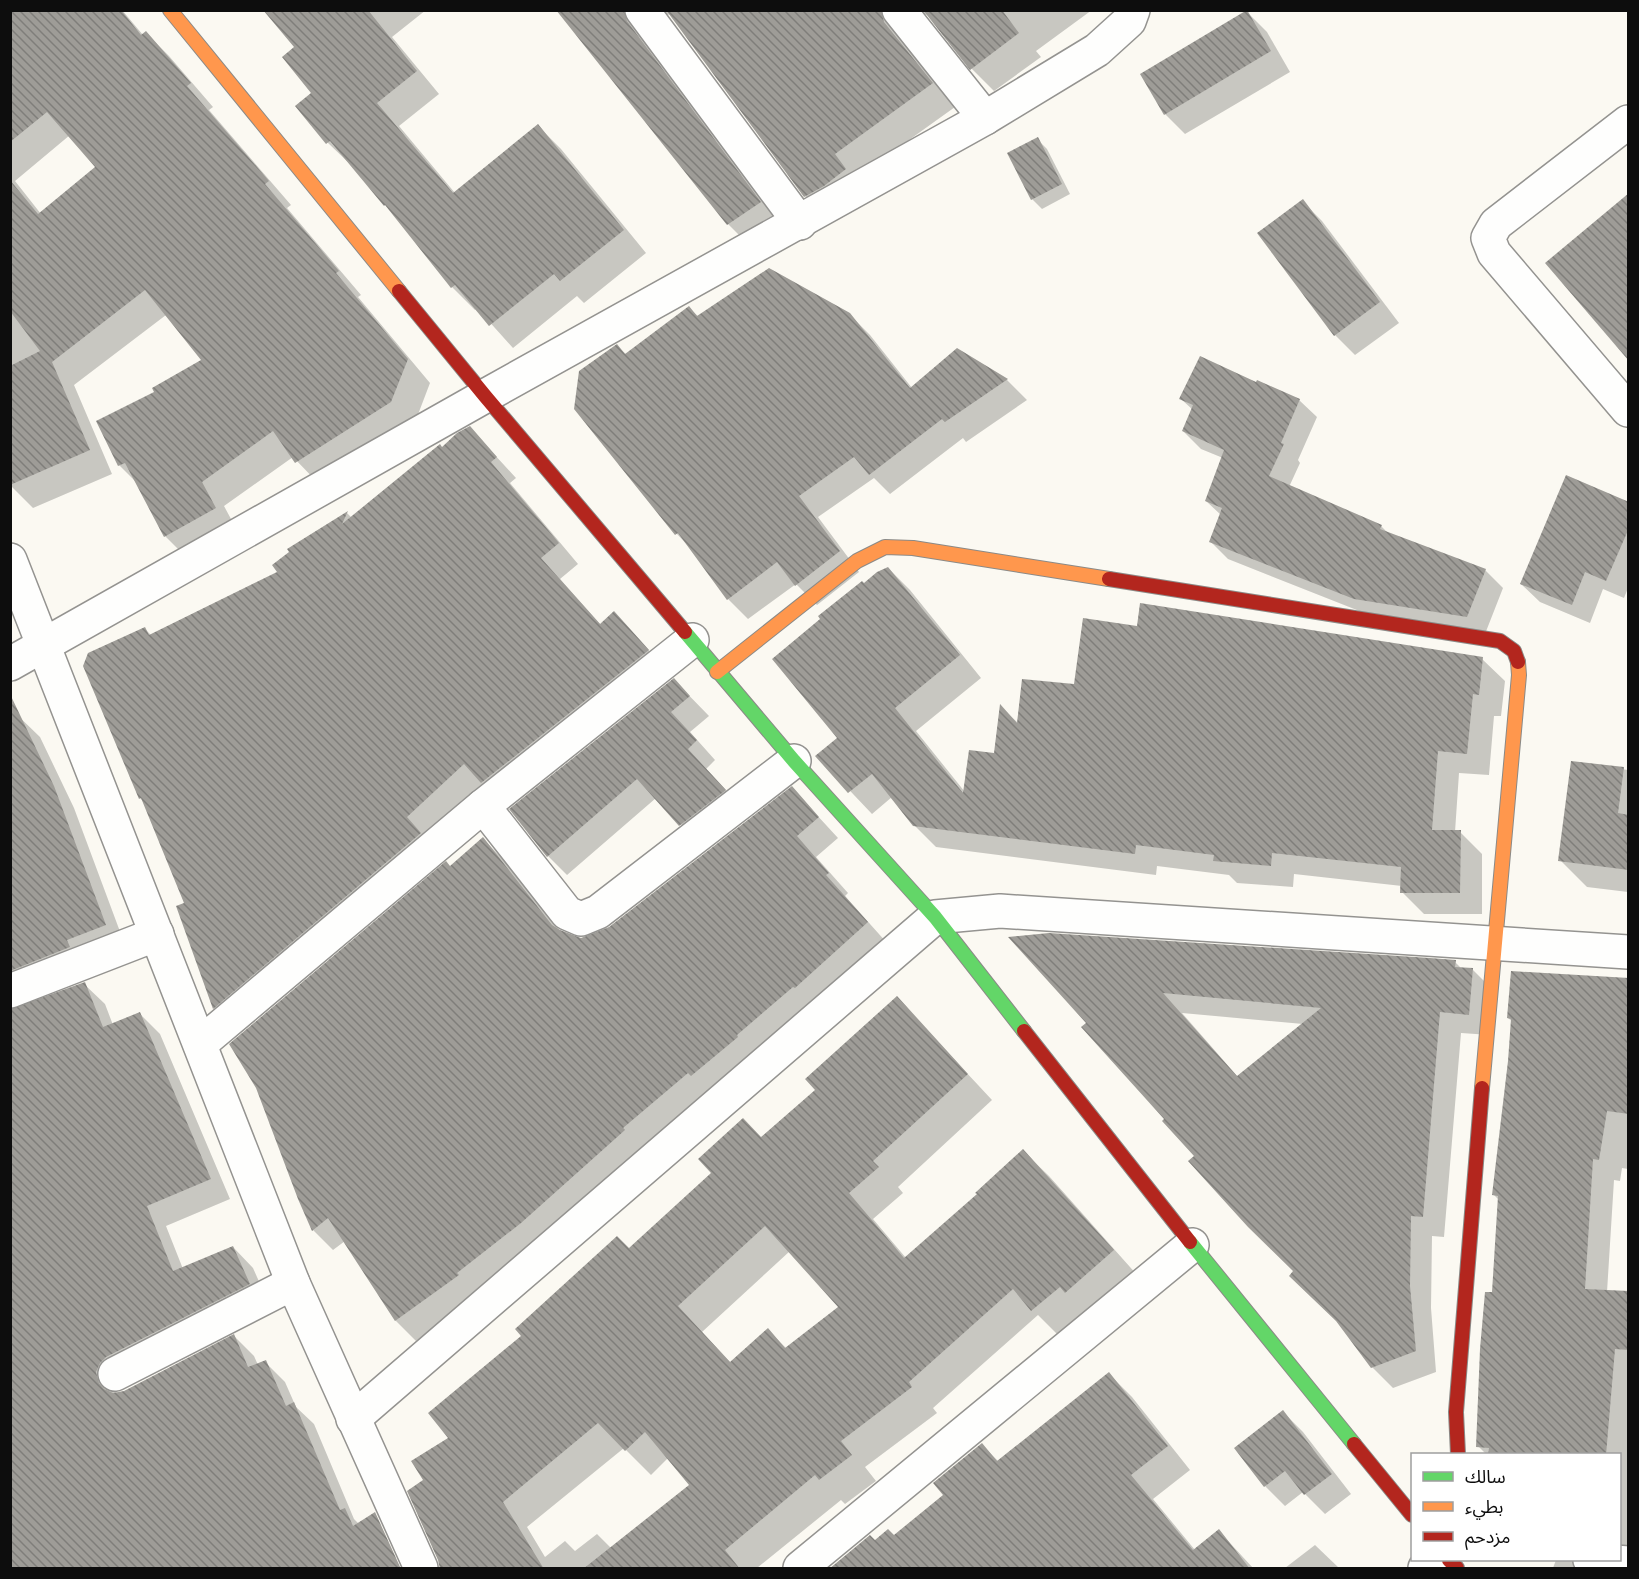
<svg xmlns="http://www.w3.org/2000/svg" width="1639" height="1579" viewBox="0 0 1639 1579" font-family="'PT Serif','Noto Sans Arabic',serif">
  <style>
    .shadow { fill: #0003; fill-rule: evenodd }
    .building { fill: url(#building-back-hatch); fill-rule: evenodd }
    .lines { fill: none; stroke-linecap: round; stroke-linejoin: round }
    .street-casing { stroke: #949390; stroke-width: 36 }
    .fast-casing { stroke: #8b8a87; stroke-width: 16 }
    .slow-casing { stroke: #8b8a87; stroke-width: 16 }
    .jam-casing { stroke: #8b8a87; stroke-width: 16 }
    .street { stroke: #fefefd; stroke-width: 33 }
    .fast { stroke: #63d668; stroke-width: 14 }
    .slow { stroke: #ff974d; stroke-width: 14 }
    .jam { stroke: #b3261e; stroke-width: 14 }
  </style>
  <defs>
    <pattern id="building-back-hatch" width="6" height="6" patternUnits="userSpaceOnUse" patternTransform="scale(1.5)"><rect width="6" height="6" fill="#9e9c97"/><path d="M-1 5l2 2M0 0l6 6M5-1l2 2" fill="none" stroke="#7f7e7a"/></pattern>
  </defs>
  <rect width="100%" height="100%" fill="#fbf9f2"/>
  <g class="shadow">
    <path d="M10,10H122L143,35L146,33L169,56L213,107L209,110L291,205L287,208L361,295L358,297L430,383L414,425L320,485L293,457L224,506L238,532L188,559L165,536L137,483L119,465L156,393L203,361L166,315L74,385L112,474L33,508L10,485ZM70,135L97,167L41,214L15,181Z"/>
    <polygon points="264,10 426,10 392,37 439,94 399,126 455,193 538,126 561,149 646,253 584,303 577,296 513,348 477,308 475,310 452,287 398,218 351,165 328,143 313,93 296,48"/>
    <polygon points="558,10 1092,10 1036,51 1041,57 994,91 972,69 929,15 919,14 955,107 856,178 828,219 805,196 671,15 663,14 783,226 751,247 728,224"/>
    <polygon points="1247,12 1267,32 1290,72 1185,134 1165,114"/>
    <polygon points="1037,139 1047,149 1070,194 1042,209 1032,199"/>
    <polygon points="1302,201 1322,221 1399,323 1355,355 1335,335"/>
    <polygon points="689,308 699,317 849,314 870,335 912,388 957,350 1007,380 1027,400 966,442 963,438 890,494 874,478 818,517 859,572 817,605 796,584 748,619 728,599 692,550 677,534 576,408 617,346 627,355"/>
    <polygon points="1257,384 1299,400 1317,417 1298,460 1300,463 1289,487 1381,526 1388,533 1485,570 1503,588 1485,634 1372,616 1228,559 1210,541 1221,515 1206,501 1223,458 1201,449 1183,431 1193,410 1181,399"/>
    <polygon points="470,428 516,478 510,483 578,564 560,579 601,625 614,613 668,671 234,1028 214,1008 186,904 144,802 140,798 84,666 145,629 151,635 279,572 291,552 289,549 347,513 352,518"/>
    <polygon points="1628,503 1628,588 1624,598 1603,589 1590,623 1540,602 1521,584"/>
    <polygon points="888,568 910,590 981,678 916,731 965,792 995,755 1001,707 1018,723 1076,686 1139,627 1482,659 1505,681 1501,716 1494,716 1489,775 1459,773 1455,832 1460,832 1482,854 1482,914 1424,914 1402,892 1402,886 1294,874 1293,887 1237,883 1229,875 1157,866 1156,875 936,847 914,825 892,797 872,814 817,756 839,738 864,585"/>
    <polygon points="674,680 709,716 690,732 715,760 706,769 744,810 700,844 656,798 567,875 548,856"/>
    <polygon points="10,708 40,737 74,808 125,945 16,999 11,1011 84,984 105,1004 113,1025 140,1014 160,1034 230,1199 166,1226 183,1269 233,1247 253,1268 269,1304 119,1385 116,1394 124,1392 234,1336 254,1356 258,1365 265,1362 285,1382 296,1407 314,1424 354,1519 365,1530 10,1568"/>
    <polygon points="1572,762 1628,770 1628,892 1587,887 1560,860"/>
    <polygon points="792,788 838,838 816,857 848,893 845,896 887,943 477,1296 416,1341 396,1321 345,1241 333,1250 313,1230 450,868 483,839 503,859 561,932 581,939 610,928"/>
    <path d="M1011,938L1455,962L1462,969L1473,970L1494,991L1490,1035L1461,1033L1444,1237L1432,1236L1431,1308L1436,1372L1393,1388L1372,1367L1340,1324L1196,1156L1088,1023ZM1182,1013L1303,1024L1238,1077Z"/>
    <polygon points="1628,980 1628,1169 1622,1168 1620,1181 1614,1180 1607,1292 1628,1293 1628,1563 1598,1568 1553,1568 1556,1560 1620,1560 1620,1454 1486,1454 1478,1446 1494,1294 1499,1200 1494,1195 1513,1022 1508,1018"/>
    <path d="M897,998L992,1100L898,1187L903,1193L873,1219L906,1258L979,1194L1023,1151L1049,1176L1138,1276L1058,1335L1038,1315L933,1408L937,1413L865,1467L876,1481L845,1504L841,1500L757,1568H441L426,1480L450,1438L629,1250L817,1090ZM790,1251L840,1308L787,1349L768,1330L731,1363L702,1332ZM624,1448L651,1475L668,1458L691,1486L611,1548L597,1534L575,1551L565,1541L545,1557L527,1527Z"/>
    <polygon points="1109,1374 1132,1397 1190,1470 1153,1499 1195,1550 1219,1531 1253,1568 831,1568 875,1542 894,1537 946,1495 982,1445 999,1462"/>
    <polygon points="1283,1412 1303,1432 1351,1494 1325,1514 1303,1492 1285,1506 1265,1486"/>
    <polygon points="1315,1545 1339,1568 1285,1568"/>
  </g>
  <g class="building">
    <polygon points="10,10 121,10 141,35 146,31 191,83 187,86 269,181 265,184 339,271 336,273 408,359 391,402 295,463 273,431 202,482 216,508 164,537 125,463 118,466 96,421 154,392 152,388 201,360 145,290 52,362 90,450 10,485 10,366 40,351 10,311 10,180 38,214 95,167 47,112 10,142"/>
    <polygon points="263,10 368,10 417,71 377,103 453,193 538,124 624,230 560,281 554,274 489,326 455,285 451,288 385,205 384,206 330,141 326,144 295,106 311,93 282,57 294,47"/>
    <polygon points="556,10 624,10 627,21 761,202 727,225"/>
    <polygon points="666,10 881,10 884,22 933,83 835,154 846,169 824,186 804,197"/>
    <polygon points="923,10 1002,10 1019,33 970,70"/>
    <polygon points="1247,10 1271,51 1164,115 1140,74"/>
    <polygon points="1038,137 1062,184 1031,200 1007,153"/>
    <polygon points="1629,193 1629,361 1545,263"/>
    <polygon points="1303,199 1380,302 1334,336 1257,233"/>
    <polygon points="769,268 850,313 910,388 957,348 1008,379 945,422 942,419 869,475 854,457 799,496 840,551 795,586 777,562 727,600 678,533 675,535 574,409 579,371 617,344 625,354 689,306 697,316"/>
    <polygon points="1200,356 1256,382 1257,380 1300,399 1281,443 1284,444 1269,476 1382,525 1380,529 1486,569 1467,617 1354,599 1209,542 1222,508 1205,501 1224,450 1182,431 1193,405 1179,399"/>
    <polygon points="470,426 497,457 491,462 559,543 541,558 600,624 614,611 649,650 481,783 464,764 407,817 421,833 213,1009 176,906 184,903 141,798 139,799 83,666 88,653 145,627 149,635 277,572 272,565 289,552 287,549 348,511 342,524 440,444 442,447 457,433"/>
    <polygon points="1566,475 1629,502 1629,528 1606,581 1585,572 1572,605 1520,584"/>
    <polygon points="888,567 960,655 895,708 963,793 969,750 994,753 1000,704 1017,723 1022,679 1074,684 1083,618 1137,626 1140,603 1483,657 1479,695 1473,694 1467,754 1438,751 1432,830 1461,830 1460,893 1400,893 1401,867 1272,853 1271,866 1213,861 1214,855 1136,845 1135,854 913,826 872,774 848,793 815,756 837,738 772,659 820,619 818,616 862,581 864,583 877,572"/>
    <polygon points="674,678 690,696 671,712 697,740 688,749 726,790 679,826 637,779 547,857 509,809"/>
    <polygon points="10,694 54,786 106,925 67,940 70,947 10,971"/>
    <polygon points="1571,761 1624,767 1618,813 1629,815 1629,870 1558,861"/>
    <polygon points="792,786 819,817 797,836 829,873 826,875 868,922 795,988 793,987 737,1035 738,1037 691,1076 688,1073 623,1128 625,1130 521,1223 457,1273 459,1275 395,1321 328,1218 312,1231 298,1199 256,1088 229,1044 446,861 450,866 483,837 552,925 560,930 581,938 609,927"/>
    <path d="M1049,933L1430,958L1456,960L1455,967L1473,968L1469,1015L1440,1012L1423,1217L1411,1216L1410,1286L1416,1351L1371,1368L1336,1321L1289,1276L1293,1271L1248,1227L1188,1161L1194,1156L1162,1121L1164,1119L1081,1027L1086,1023L1008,937ZM1163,993L1321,1008L1237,1076Z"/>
    <polygon points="1511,971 1629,978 1629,1114 1607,1111 1599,1160 1593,1159 1585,1289 1629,1291 1629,1350 1615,1349 1606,1455 1488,1455 1489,1448 1476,1447 1480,1349 1485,1292 1492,1292 1498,1196 1492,1195 1508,1061 1511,1019 1507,1018"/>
    <polygon points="85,982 103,1027 140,1012 211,1179 147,1206 173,1271 233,1246 250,1284 106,1357 100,1363 96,1372 99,1383 104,1389 113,1393 124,1391 234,1334 248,1367 266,1360 286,1406 294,1402 340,1510 345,1508 353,1526 375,1512 401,1569 10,1569 10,1009"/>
    <path d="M897,996L968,1074L873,1161L879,1167L849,1193L904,1258L977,1194L975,1193L1023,1149L1114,1250L1065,1293L1060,1287L1031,1311L1013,1289L909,1382L912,1387L841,1441L852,1455L819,1480L815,1475L725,1550L740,1569H583L689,1485L645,1432L625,1451L598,1423L503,1502L544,1569H440L438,1560L407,1491L423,1480L411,1461L448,1438L428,1413L521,1336L515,1329L617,1236L629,1248L711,1173L698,1159L743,1118L761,1137L815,1090L805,1079ZM765,1226L838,1307L785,1348L768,1328L730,1362L678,1306Z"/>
    <polygon points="1109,1372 1168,1446 1131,1475 1193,1550 1219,1529 1250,1569 829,1569 870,1535 875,1540 888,1529 894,1535 943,1495 933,1483 982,1443 997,1461"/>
    <polygon points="1283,1410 1332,1474 1304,1495 1285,1471 1264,1487 1234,1448"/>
  </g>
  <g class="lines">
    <g class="street-casing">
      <g id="street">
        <polyline points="642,10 800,223"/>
        <polyline points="899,10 985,118"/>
        <polyline points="1628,122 1496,224 1488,238 1494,253 1628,410"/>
        <polyline points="10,560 293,1283 421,1568"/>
        <polyline points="10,664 485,396 985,118 1097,50 1129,21 1133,10"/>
        <polyline points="483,806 567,913 581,919 598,912 794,761"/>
        <polyline points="10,991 157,934"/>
        <polyline points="200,1044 483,806 692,640"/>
        <polyline points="115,1374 293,1283"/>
        <polyline points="353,1419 935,917 1000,911 1628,952"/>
        <polyline points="1590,1560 1628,1563"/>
        <polyline points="800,1568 1192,1245"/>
        <polyline points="1425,1568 1436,1560"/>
      </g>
    </g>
    <g class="fast-casing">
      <g id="fast">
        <polyline points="685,632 794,761 935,917 1024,1031"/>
        <polyline points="1190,1242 1354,1444"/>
      </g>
    </g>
    <g class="slow-casing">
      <g id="slow">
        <polyline points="170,10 399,291"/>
        <polyline points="717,672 857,561 885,547 913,548 1109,579"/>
        <polyline points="1482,1088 1519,675 1518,662"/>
      </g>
    </g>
    <g class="jam-casing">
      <g id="jam">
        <polyline points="399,291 485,396 685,632"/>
        <polyline points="1109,579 1500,641 1514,651 1518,662"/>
        <polyline points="1024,1031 1190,1242"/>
        <polyline points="1354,1444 1412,1515"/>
        <polyline points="1458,1454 1456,1412 1482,1088"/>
        <polyline points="1449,1560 1457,1568"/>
      </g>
    </g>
    <use href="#street" class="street"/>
    <use href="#fast" class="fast"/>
    <use href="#slow" class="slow"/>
    <use href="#jam" class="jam"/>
  </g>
  <rect width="1639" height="1579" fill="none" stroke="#0d0d0d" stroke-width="24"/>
  <rect x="1411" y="1453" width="210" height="108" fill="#ffffff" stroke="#9e9e9e" stroke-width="1.5"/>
  <rect x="1423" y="1472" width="30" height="9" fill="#63d668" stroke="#9e9e9e" stroke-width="1.5"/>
  <text x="1465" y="1483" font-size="18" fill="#0d0d0d">سالك</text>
  <rect x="1423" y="1502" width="30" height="9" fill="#ff974d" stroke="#9e9e9e" stroke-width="1.5"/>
  <text x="1465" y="1513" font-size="18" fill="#0d0d0d">بطيء</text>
  <rect x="1423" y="1532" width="30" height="9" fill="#b3261e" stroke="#9e9e9e" stroke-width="1.5"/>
  <text x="1465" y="1543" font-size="18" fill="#0d0d0d">مزدحم</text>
</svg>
